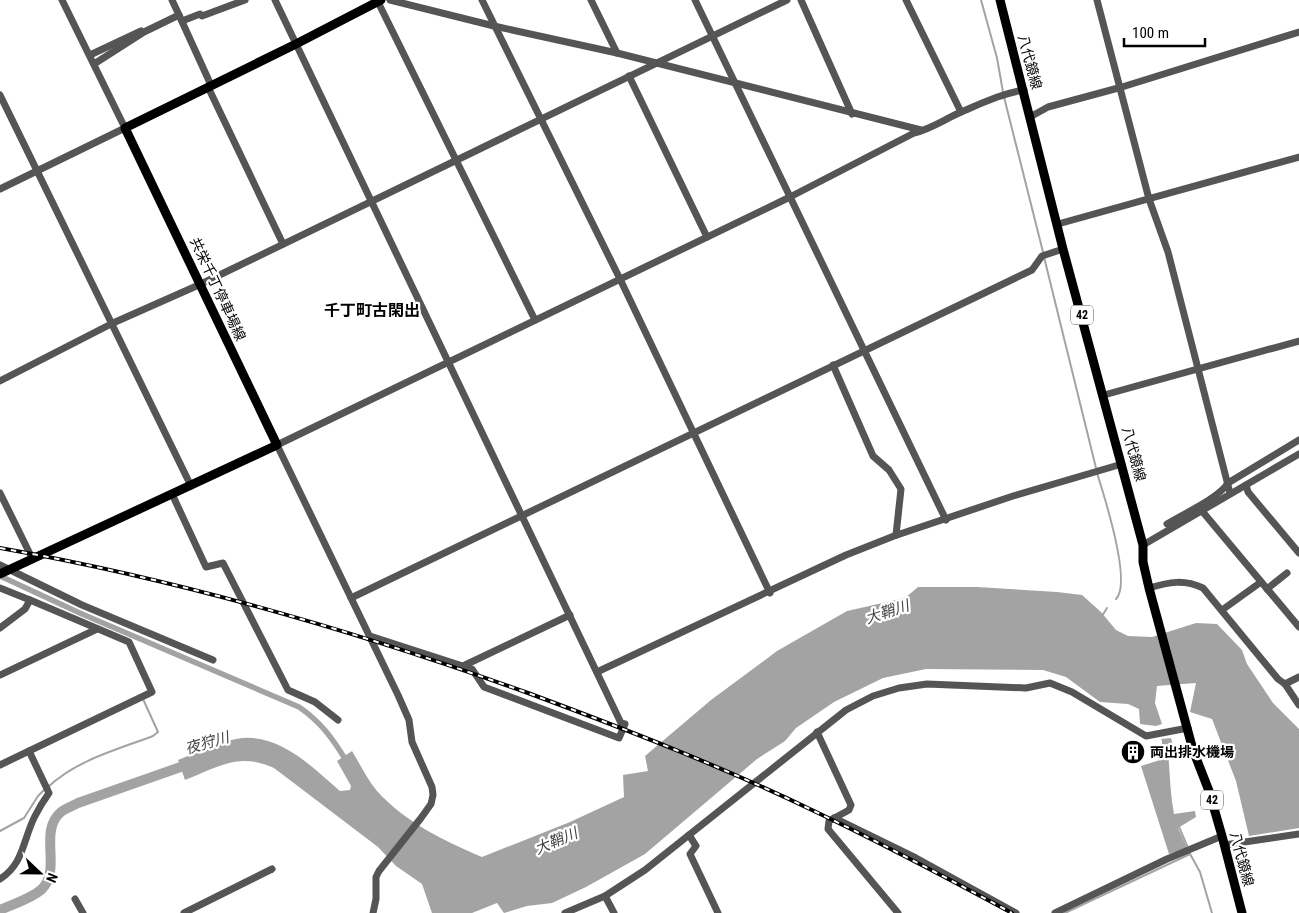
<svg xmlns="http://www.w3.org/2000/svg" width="1299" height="913" viewBox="0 0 1299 913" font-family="'Roboto Condensed','Noto Sans JP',sans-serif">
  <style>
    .water { fill: #a3a3a3 }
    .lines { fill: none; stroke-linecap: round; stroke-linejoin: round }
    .stream { stroke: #a3a3a3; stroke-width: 2 }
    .canal { stroke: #a3a3a3; stroke-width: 5.5 }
    .river { stroke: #a3a3a3; stroke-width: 10 }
    .minor { stroke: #555; stroke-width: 7 }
    .major { stroke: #000; stroke-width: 9 }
    .rail-casing { stroke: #000; stroke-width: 4 }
    .rail { stroke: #fff; stroke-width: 2; stroke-dasharray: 5.5; stroke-linecap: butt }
    .labels { text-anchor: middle; stroke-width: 4.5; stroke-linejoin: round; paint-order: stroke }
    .shield { fill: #fff; stroke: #4c4c4c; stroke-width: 1 }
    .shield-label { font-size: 12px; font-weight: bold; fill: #000 }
    .street-label { font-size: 14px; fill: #000; stroke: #fff }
    .poi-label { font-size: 14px; font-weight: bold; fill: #000; stroke: #fff; text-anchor: start }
    .water-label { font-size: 15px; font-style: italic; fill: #444; stroke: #fff }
    .quarter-label { font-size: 16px; font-weight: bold; fill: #000; stroke: #fff }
  </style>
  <rect width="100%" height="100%" fill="#fff"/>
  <g class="water">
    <path d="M918,587H977L1057,592L1082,595L1101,612L1116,630L1128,636L1152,637L1196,623L1217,624L1242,650L1247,664L1273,703L1299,729V828L1249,836L1236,781L1212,719L1190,712L1196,683L1157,686L1155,703L1162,724L1156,726L1140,724L1139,709L1128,704L1100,702L1066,677L1043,670L926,669L883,678L834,702L796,728L785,741L757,759L645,854L586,887L552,903L527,906L504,913L497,903L472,913H432L422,884L396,866L378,847L274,768C239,752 218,767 185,780L178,760C196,753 216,743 236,739C278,731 312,767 340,791L350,790L351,786L337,761L352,751C360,764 367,779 377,791C405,822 444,841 482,857L570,822L624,797L623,775L648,771L645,756L711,700L777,651L847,611L905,598Z"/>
    <path d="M1171,738L1174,749L1168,752C1170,773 1170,793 1174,814L1195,811L1196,817L1178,828L1187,848L1169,854L1141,766L1160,760L1159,752L1167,750L1161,739Z"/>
  </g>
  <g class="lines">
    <g class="stream">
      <polyline points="981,0 997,58 1003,92"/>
      <polyline points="1004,97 1043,252"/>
      <polyline points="1044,257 1096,468"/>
      <path d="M1097,473C1104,495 1132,583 1116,599"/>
      <polyline points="1102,616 1107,608"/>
      <polyline points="1163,741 1163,752"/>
      <path d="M48,787C77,760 116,750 153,736L158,732L143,699"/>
      <polyline points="1179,827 1188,848"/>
      <polyline points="0,831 24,818 38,796 44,790"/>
      <polyline points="1189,852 1200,872 1212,913"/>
      <polyline points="1065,913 1190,854"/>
    </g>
    <path class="canal" d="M0,576L82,614L299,707C321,722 333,739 347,762"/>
    <path class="river" d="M0,910C13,904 31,899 42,889C62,869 38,831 61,812C66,808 73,806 78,803L192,763"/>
    <g class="minor">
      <polyline points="275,0 621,723 625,724 619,738 484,687 472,669 370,636"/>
      <polyline points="390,0 494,26 617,53 921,130"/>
      <polyline points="482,0 620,279 770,593"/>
      <polyline points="591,0 617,53"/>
      <polyline points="695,0 946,520"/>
      <polyline points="801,0 852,114"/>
      <polyline points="906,0 961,112"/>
      <polyline points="1097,0 1149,199 1168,252 1230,493"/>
      <polyline points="378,2 535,320"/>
      <polyline points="179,15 210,83 208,87 283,244"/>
      <polyline points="182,21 200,14 202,16 245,0"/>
      <polyline points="90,55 141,31"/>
      <polyline points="94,64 144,32 179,15 172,0"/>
      <polyline points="629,76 707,237"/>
      <polyline points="0,95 191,486"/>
      <polyline points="1030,117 1048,107 1122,87 1299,32"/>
      <polyline points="0,189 125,128 62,0"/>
      <polyline points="1058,224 1299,157"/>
      <polyline points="833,365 873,456 889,470 901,489 896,535"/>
      <polyline points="0,381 113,323 201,284 787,0"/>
      <polyline points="1104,395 1299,341"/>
      <polyline points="1246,485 1248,492 1299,553"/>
      <polyline points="0,493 32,558"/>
      <polyline points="172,494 206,567 223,563 288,690 315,702 338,720"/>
      <polyline points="1202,511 1299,627"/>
      <path d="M1167,524C1183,514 1219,498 1228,483L1299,440"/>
      <polyline points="1143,545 1299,454"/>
      <polyline points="0,565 82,605 213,660"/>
      <polyline points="0,588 30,600 25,609 0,628"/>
      <path d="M1149,588C1169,582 1184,579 1203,588L1278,679L1285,684L1299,677"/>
      <polyline points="1267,589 1287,573"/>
      <polyline points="351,598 1032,270 1042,256 1063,249"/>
      <polyline points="1222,610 1261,582"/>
      <polyline points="463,666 570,615"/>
      <polyline points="597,672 846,555 894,536 1013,496 1122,464"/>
      <polyline points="0,675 97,629"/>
      <polyline points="1285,684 1299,705"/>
      <polyline points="817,732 851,805 849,810 829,821 828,829 898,913"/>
      <polyline points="0,765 152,692 129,642 30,600"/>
      <polyline points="834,818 916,858 1016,913"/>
      <polyline points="689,835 696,846 690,854 718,913"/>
      <polyline points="1224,845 1299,834"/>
      <path d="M0,879C24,864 23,839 35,816C39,808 44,800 49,793L29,751"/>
      <polyline points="605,896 614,913"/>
      <polyline points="75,899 83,913"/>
      <polyline points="184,913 272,869"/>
      <path d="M373,913L376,899V877L379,871L421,818L431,804L433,795L432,787L412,742L409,720L398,695L277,445L790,197L914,133C931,129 945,119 961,112C980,104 1003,93 1024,90"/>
      <polyline points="565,913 605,896 645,870 846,710 873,696 899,688 927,684 1026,688 1050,683 1072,692 1146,736 1188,728"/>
      <polyline points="1055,913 1167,859 1222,836"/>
    </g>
    <g class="major">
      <polyline points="1000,0 1063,249 1143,545 1143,562 1149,588 1193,750 1209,791 1222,836 1242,913"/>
      <polyline points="0,574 277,445 125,128 296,44 381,0"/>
    </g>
    <g class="rail-casing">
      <path id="rail" d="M0,548C180,580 356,631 528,693C625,729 721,766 814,811C881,843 947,878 1012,913"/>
    </g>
    <use href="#rail" class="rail"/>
  </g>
  <defs>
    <g id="building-disc" transform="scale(1.25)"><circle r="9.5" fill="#000" stroke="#fff"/><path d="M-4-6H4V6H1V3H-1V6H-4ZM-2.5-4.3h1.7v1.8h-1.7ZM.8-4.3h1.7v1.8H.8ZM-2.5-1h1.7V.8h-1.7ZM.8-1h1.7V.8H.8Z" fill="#fff"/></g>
  </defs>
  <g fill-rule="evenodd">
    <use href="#building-disc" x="1133" y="752"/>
  </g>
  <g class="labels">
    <g class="shield">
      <rect x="1071" y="305.5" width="22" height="19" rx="4"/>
      <rect x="1201" y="790.5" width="22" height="19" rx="4"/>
    </g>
    <g class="shield-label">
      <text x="1082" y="319">42</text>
      <text x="1212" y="804">42</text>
    </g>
    <g class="street-label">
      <text transform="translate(1030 62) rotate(75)" y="5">八代鏡線</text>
      <text transform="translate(218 289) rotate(65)" y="5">共栄千丁停車場線</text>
      <text transform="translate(1134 454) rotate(75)" y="5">八代鏡線</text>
      <text transform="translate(1242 859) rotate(75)" y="5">八代鏡線</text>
    </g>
    <g class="poi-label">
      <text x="1150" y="757">両出排水機場</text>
    </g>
    <g class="water-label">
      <text transform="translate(887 612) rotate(-18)" y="5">大鞘川</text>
      <text transform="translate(207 743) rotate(-16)" y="5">夜狩川</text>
      <text transform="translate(556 841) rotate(-23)" y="5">大鞘川</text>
    </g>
    <g class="quarter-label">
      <text x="372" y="316">千丁町古閑出</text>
    </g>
  </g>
  <g transform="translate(40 873) rotate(112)" stroke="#ffffff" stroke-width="4" paint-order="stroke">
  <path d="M0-4L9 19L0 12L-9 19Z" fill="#000000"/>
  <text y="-8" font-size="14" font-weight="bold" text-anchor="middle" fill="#000000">N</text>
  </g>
  <path d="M1124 38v8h81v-8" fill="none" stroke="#000000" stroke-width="2.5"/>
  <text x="1132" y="38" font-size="15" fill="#000000" stroke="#ffffff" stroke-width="4" paint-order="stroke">100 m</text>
</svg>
